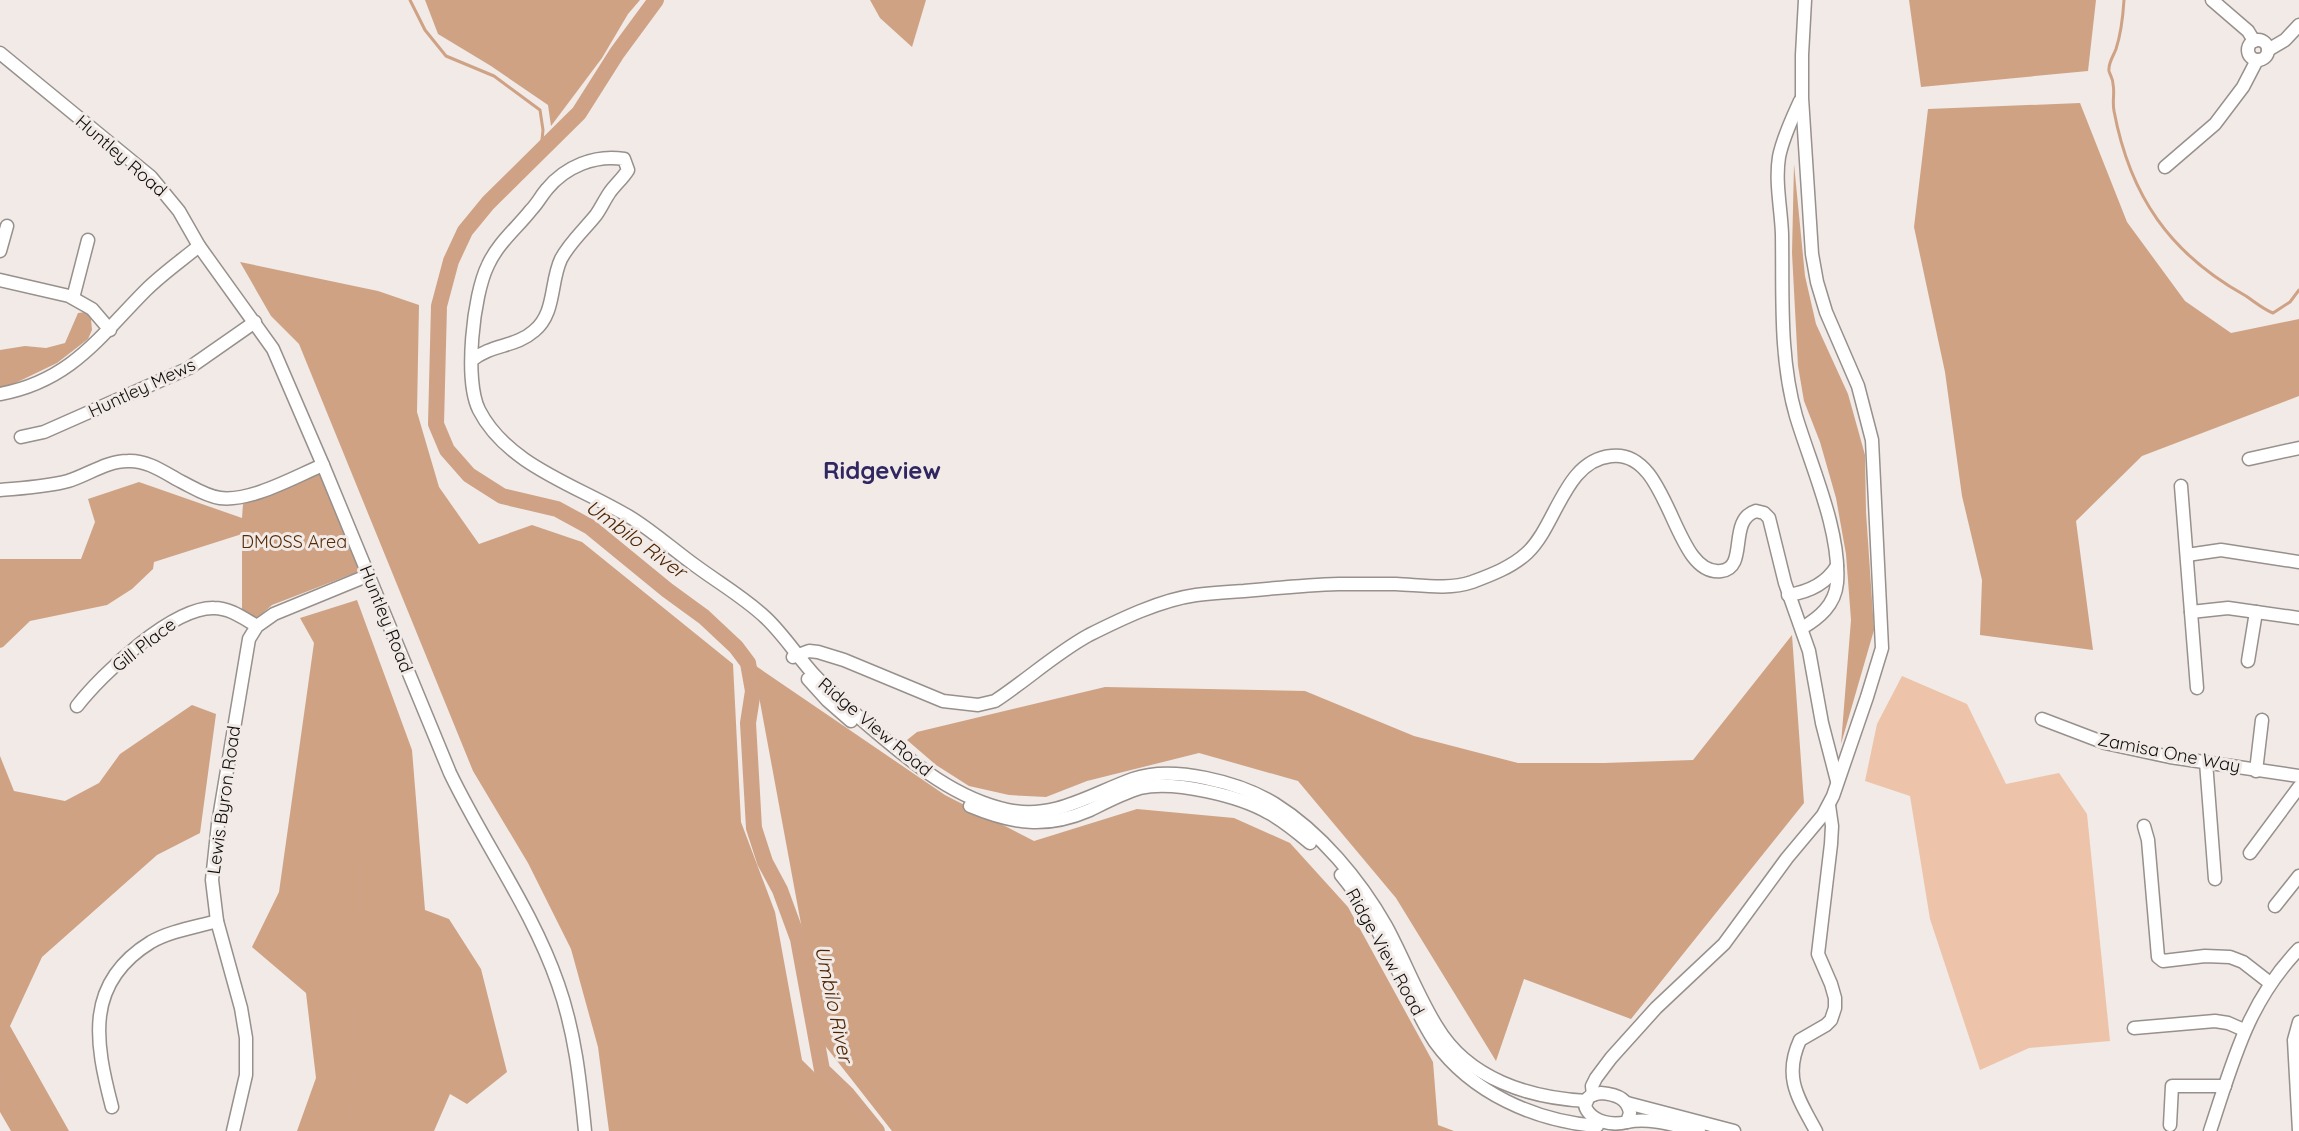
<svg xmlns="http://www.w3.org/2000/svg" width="2299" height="1131" viewBox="0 0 2299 1131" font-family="Quicksand,sans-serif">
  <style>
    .green { fill: #edc4a9 }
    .forest { fill: #cfa284 }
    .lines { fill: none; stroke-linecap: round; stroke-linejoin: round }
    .stream { stroke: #cfa285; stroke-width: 3 }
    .river { stroke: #cfa285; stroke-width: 16 }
    .minor-casing { stroke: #97908c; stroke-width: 15 }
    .minor { stroke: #fff; stroke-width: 12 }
    .labels { text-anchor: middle; stroke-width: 6; stroke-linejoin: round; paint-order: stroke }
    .street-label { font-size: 18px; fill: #0e0c0a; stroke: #f1eae6 }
    .park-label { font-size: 18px; fill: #552a06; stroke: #f1eae6 }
    .water-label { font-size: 20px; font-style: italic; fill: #4d2300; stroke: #f1eae6 }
    .district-label { font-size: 24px; font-weight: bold; fill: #302762; stroke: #f1eae6 }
  </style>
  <rect width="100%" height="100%" fill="#f1eae6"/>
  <polygon class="green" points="1902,676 1967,704 2006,784 2059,773 2087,814 2110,1041 2029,1048 1980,1070 1930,919 1910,796 1865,781 1877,724"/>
  <g class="forest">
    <polygon points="425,0 640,0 628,14 602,58 551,126 548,105 491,66 438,34"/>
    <polygon points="870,0 926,0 912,47 880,18"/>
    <polygon points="1909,0 2096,0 2088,71 1921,87"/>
    <polygon points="2080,103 2127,222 2185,301 2231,333 2299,319 2299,396 2142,456 2076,521 2093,650 1980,635 1982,580 1962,496 1945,372 1914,227 1928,109"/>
    <polygon points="1794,164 1805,276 1816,324 1848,394 1865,455 1866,512 1874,630 1841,744 1851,620 1846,554 1836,498 1820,442 1804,401 1798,366 1792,253"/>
    <polygon points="240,262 378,291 419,305 417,412 439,487 479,544 532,525 582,542 733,664 741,822 775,912 802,1060 874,1131 609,1131 598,1047 571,949 528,863 473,771 299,344 271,316"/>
    <polygon points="86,312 91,319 92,330 88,339 57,363 5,388 0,388 0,350 25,346 46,348 65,343 78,313"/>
    <polygon points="320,473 360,571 272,605 256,619 242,610 242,534 154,562 153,569 132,589 107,605 30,621 3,647 0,648 0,559 81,559 95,522 88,499 139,482 242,518 243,504"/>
    <polygon points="357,600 412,750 425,910 449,919 481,969 507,1072 467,1104 450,1094 434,1131 297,1131 316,1078 306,993 252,947 279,892 314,643 300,618"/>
    <polygon points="1792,635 1804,803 1631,1019 1524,979 1496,1061 1396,898 1298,781 1199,753 1087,781 1046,797 1009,795 969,786 936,765 907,740 917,732 1105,687 1305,691 1414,736 1518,763 1604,763 1693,760"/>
    <polygon points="753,664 945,795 1034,841 1137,809 1234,818 1290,843 1348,907 1433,1062 1438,1125 1454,1131 892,1131 823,1043"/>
    <polygon points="192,705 216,714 200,833 157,855 42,957 10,1026 69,1131 11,1131 0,1112 0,756 14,791 65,801 99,783 120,754"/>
  </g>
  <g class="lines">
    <g class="stream">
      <polyline points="410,0 425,30 446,56 494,76 540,110 543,130 541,150"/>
      <path d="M2124,0C2123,16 2121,34 2116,49C2113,57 2108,63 2109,71C2110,75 2113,79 2113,84C2115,93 2112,101 2114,111C2130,196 2170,254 2246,296C2255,302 2263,309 2273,313L2290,302L2299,290"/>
      <polyline points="0,1073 34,1131"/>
      <polyline points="347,1131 354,1087 362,850 361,704"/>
    </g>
    <polyline class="river" points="656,0 617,53 579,113 488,203 465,231 451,261 439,306 436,424 447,450 469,475 502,496 557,509 590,527 667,590 704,617 736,647 748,663 753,691 748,723 754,828 765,862 780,890 798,939 822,1070 847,1094 877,1131"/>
    <g class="minor-casing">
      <g id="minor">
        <polyline points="2212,0 2248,31 2254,41"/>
        <circle cx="2258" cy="50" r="10"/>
        <polyline points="2268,50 2285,40 2299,25"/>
        <path d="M0,53L151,177L179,211L199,246L273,349L323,465L450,773C484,844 532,909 558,984C575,1032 580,1080 585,1131"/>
        <path d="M1800,101C1792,119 1783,137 1779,157C1775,182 1781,208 1782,234C1783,294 1779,357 1796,416C1811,466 1841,531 1837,583C1835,605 1819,618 1802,628"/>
        <polyline points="2165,167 2215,124 2243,87 2257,60"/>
        <polyline points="0,251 7,226"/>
        <polyline points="0,280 69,296 92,309 110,330"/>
        <polyline points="73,298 88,240"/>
        <path d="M472,360C492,344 516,347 534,331C556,313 550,282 561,259C570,242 584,230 596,215C601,208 605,199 610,192C616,184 623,178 628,170L624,159C595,154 565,167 547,189C541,196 537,204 531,210C516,229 498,243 488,265C473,295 464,380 479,410C508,467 582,487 633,519C655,533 675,551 696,566C719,583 745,598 766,618C785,636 799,659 817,678C835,697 855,714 875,731C914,764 956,799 1008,810C1054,820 1091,794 1133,779C1173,765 1239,782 1275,804C1320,832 1360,880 1386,926C1404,959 1417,995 1437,1027C1468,1079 1529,1098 1587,1101"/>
        <path d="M0,394C71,381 100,336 146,290C162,274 182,260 199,246"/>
        <polyline points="21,437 44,432 189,368 255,322"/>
        <polyline points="2249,459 2299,448"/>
        <polyline points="2181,486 2197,688"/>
        <path d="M0,490C22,488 46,487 68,481C88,475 106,461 128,461C148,460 165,473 182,482C194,488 206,496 220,498C251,502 294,477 323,465"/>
        <polyline points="2187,555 2221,550 2299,562"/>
        <path d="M1788,595C1809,592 1826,584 1837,566"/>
        <polyline points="2191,612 2228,608 2299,618"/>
        <path d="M793,657L809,651L818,652L844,660L943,701L978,705L995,701C1027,680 1056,653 1089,635C1121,619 1160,600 1196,595C1212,593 1228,592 1244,591C1275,588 1307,585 1339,584C1358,584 1377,584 1396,584C1421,585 1448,590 1472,582C1491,575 1512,567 1527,553C1557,525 1564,461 1611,456C1671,448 1672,577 1721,571C1749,568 1727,520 1756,511L1764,513L1769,518L1785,583L1809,651L1822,723L1837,781"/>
        <polyline points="2248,661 2256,612"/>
        <polyline points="808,679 827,700 851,721"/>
        <path d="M77,706C102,674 172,607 214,608C230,608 243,618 257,626"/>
        <polyline points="2042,719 2105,743 2170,757 2299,776"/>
        <polyline points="2206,762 2215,879"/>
        <polyline points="2256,771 2262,720"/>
        <path d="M970,806C1013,824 1046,829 1090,810C1106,802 1123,793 1140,788C1174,780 1240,796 1269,813C1284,821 1297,832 1310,843"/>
        <polyline points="2144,826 2148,840 2158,957 2163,961 2205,956 2230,957 2243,962 2270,983"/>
        <polyline points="2250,853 2299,787"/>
        <path d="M1341,875C1368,907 1386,947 1405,985C1414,1004 1423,1024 1435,1042C1472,1093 1535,1121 1597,1126"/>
        <polyline points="2275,906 2299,876"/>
        <polyline points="2134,1028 2215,1021 2228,1023 2244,1030"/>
        <path d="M1601,1093C1615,1094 1628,1098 1630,1113L1627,1122C1592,1131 1568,1097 1601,1093Z"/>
        <polyline points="1593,1095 1592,1086 1596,1078 1611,1058 1656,1008 1724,944 1787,858 1823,815 1833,796 1867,697 1882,648 1872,440 1858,386 1826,312 1817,282 1812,254 1802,98 1802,55 1805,0"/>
        <polyline points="1627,1103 1734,1131"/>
        <path d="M112,1107C95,1042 84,983 151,942C170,931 196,927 217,921"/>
        <path d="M1627,1122C1651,1117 1676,1126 1699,1131"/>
        <polyline points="2170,1125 2172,1086 2225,1086"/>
        <polyline points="233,1131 246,1075 246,1038 241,1008 217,921 212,880 218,824 249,639 257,626 274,614 369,575"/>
        <path d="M1816,1131C1798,1098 1783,1077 1800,1040L1826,1025L1831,1020L1835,1008V998L1831,984L1818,954L1831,844L1832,826L1829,805"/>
        <path d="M2210,1131C2233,1062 2247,1003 2299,949"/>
        <polyline points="2299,1131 2294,1040 2299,1022"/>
      </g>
    </g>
    <use href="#minor" class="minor"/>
  </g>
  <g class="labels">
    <g class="street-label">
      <text transform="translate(121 156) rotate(41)" y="6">Huntley Road</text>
      <text transform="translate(142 388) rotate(-25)" y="6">Huntley Mews</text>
      <text transform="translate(386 619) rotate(68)" y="6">Huntley Road</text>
      <text transform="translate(144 645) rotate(-38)" y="6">Gill Place</text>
      <text transform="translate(875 727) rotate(40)" y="6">Ridge View Road</text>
      <text transform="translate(2169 753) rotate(11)" y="6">Zamisa One Way</text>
      <text transform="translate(224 800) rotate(-82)" y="6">Lewis Byron Road</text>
      <text transform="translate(1385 952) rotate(61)" y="6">Ridge View Road</text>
    </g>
    <g class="park-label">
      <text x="294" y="548">DMOSS Area</text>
    </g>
    <g class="water-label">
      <text transform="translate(636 539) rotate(36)" y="7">Umbilo River</text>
      <text transform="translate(834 1004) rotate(78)" y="7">Umbilo River</text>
    </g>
    <g class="district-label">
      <text x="882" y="479">Ridgeview</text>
    </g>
  </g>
</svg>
